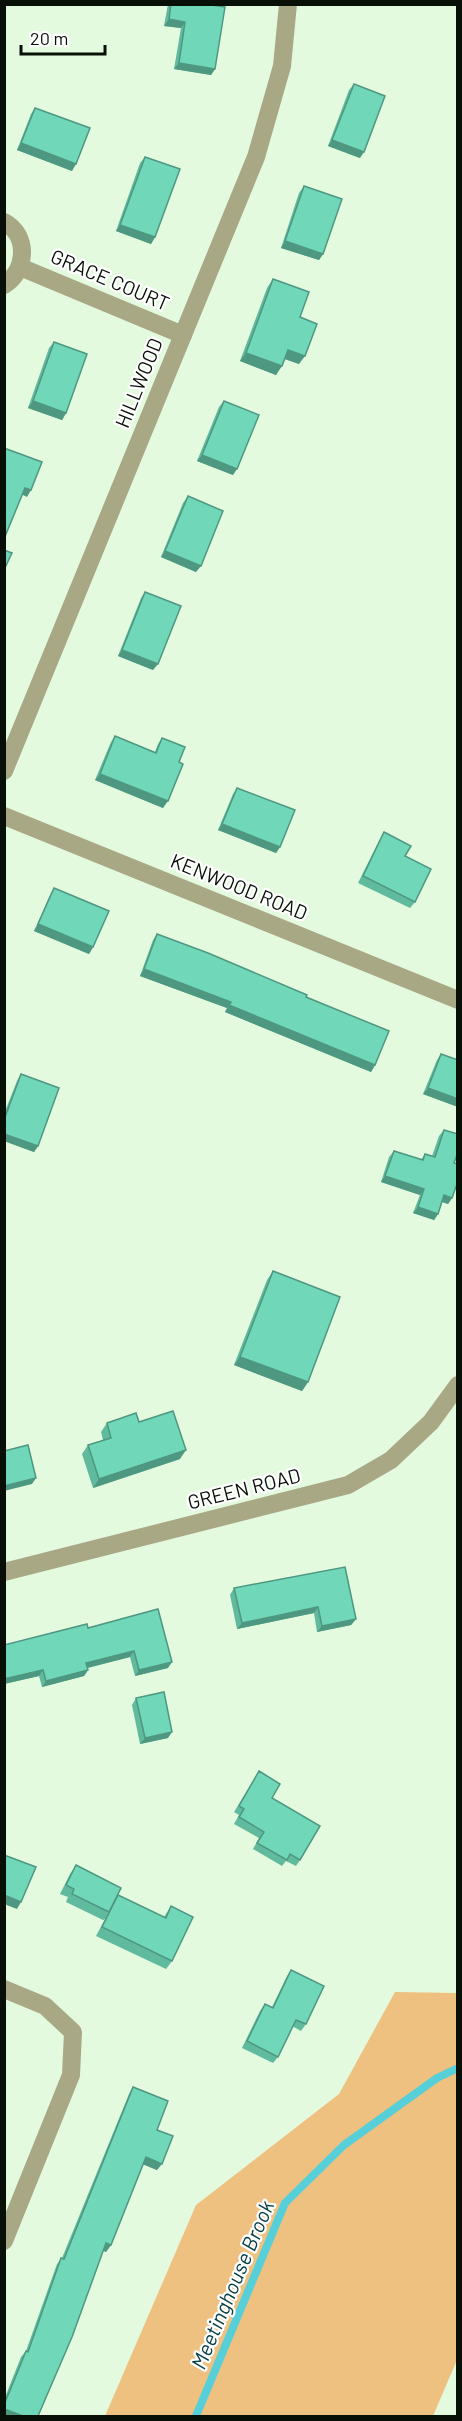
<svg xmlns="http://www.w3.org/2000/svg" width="462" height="2421" viewBox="0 0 462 2421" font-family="Barlow,sans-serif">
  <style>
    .green { fill: #eec180 }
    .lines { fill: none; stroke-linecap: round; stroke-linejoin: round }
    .stream { stroke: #56cfd9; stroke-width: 8 }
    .minor { stroke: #a8a885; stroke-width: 18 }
    .tertiary { stroke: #a8a885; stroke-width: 18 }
    .wall { fill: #60ba9e }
    .shaded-wall { fill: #4e9781 }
    .building { fill: #70d8b8; stroke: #4e9781; stroke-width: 1.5 }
    .labels { text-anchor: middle; stroke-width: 4.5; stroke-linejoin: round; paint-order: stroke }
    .street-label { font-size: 20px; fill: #080f06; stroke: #fff }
    .water-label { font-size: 21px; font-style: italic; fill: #064045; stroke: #fff }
  </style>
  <rect width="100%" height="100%" fill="#e4fadf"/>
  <polygon class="green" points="395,1992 457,1993 457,2360 433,2416 105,2416 196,2205 339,2094"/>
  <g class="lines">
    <polyline class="stream" points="196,2416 285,2203 344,2145 437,2078 458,2068"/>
    <g class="minor">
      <path d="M4,222C29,235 27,271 4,285"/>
      <polyline points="20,267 183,335"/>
      <polyline points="4,771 256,157 282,66 288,4"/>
      <polyline points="4,816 458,1000"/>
      <polyline points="4,1989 45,2006 73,2032 71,2075 4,2241"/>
    </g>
    <polyline class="tertiary" points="4,1572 348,1485 391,1460 431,1422 458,1385"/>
  </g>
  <g class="wall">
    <polygon points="168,4 212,4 215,69 211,75 174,69 181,28 164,26"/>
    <polygon points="354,84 360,158 328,146 349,90"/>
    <polygon points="35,108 72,171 17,150 31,114"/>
    <polygon points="145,157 155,237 151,244 116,231 140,163"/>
    <polygon points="304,186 323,254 319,260 281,248 299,193"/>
    <polygon points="273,279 300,317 299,364 285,359 276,375 240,361 267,288"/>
    <polygon points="54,342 66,413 62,420 28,408 49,348"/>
    <polygon points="224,401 233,475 197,461 219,407"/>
    <polygon points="188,496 196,572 161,557 183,503"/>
    <polygon points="145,592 153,670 118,656 141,598"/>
    <polygon points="115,736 155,752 158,744 162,738 179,762 163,808 95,780 111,742"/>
    <polygon points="237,788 280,847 276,853 218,830 233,794"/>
    <polygon points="384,832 405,856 415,902 410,908 358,883 380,839"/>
    <polygon points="54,888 93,947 89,954 34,931 50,895"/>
    <polygon points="157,934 306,997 375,1065 371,1072 225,1012 227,1008 140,976 153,940"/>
    <polygon points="441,1054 458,1060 458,1107 423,1094 437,1060"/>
    <polygon points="21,1074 38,1146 34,1152 4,1141 4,1114 17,1081"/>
    <polygon points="444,1130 454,1163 452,1198 448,1204 442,1202 438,1214 434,1220 413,1213 420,1195 381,1182 389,1157 394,1151 421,1160 425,1154 432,1156 439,1136"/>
    <polygon points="273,1271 308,1382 302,1391 234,1365 267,1280"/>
    <polygon points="139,1422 180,1459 93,1488 82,1454 88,1445 103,1440 101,1432 107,1423"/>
    <polygon points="345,1567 356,1619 351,1625 317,1632 314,1613 237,1629 230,1595 234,1588"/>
    <polygon points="88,1628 168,1668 135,1676 130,1657 88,1668 88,1670 84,1676 42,1687 39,1676 4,1684 4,1645"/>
    <polygon points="136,1698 168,1738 140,1744 132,1705"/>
    <polygon points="259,1771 300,1860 296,1866 286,1861 282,1866 253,1849 259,1838 234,1824 239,1815 234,1812"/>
    <polygon points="76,1865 117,1896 164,1917 171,1906 172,1961 166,1969 96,1936 105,1919 103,1920 66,1902 68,1897 60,1894 70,1874"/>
    <polygon points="291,1970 306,2024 301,2031 292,2026 278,2057 273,2063 242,2048 260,2011 265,2004 272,2007 287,1976"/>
    <polygon points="133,2087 157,2130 157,2170 143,2164 111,2245 106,2252 103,2250 4,2416 4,2400 21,2357 26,2351 57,2264 62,2258 129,2094"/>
  </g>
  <g class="shaded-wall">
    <polygon points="169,19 185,22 181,28 164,26"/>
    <polygon points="179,63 215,69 211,75 174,69"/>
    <polygon points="332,140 364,152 360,158 328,146"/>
    <polygon points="21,143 76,164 72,171 17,150"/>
    <polygon points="120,225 155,237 151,244 116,231"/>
    <polygon points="285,241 323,254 319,260 281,248"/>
    <polygon points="288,350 305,356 299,364 282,358"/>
    <polygon points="246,353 282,366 276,375 240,361"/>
    <polygon points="33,401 66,413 62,420 28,408"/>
    <polygon points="202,455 237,469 233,475 197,461"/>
    <polygon points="25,488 31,490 27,497 21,494"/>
    <polygon points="165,551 201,566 196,572 161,557"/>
    <polygon points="122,650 158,664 153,670 118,656"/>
    <polygon points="100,774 168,801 163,808 95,780"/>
    <polygon points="222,824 280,847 276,853 218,830"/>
    <polygon points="38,924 93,947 89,954 34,931"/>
    <polygon points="144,969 231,1002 227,1008 140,976"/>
    <polygon points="229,1005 375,1065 371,1072 225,1012"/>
    <polygon points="428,1088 458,1099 458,1107 423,1094"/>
    <polygon points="4,1134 38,1146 34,1152 4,1141"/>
    <polygon points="385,1176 424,1189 420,1195 381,1182"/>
    <polygon points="444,1195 452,1198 448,1204 440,1201"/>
    <polygon points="418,1207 438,1214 434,1220 413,1213"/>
    <polygon points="240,1357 308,1382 302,1391 234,1365"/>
    <polygon points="186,1450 180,1459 93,1488 99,1479"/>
    <polygon points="36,1478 32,1484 4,1491 4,1486"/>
    <polygon points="318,1607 314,1613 237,1629 242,1623"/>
    <polygon points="356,1619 351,1625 317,1632 322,1626"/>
    <polygon points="134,1651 130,1657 82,1669 86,1663"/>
    <polygon points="172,1662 168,1668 135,1676 139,1670"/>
    <polygon points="43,1670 39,1676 4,1684 4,1679"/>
    <polygon points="88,1670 84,1676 42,1687 46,1681"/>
    <polygon points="172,1732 168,1738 140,1744 145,1738"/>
    <polygon points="4,1895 21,1902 17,1909 4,1904"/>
    <polygon points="146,2157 162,2164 157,2170 142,2164"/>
    <polygon points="106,2243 111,2245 106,2252 101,2250"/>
    <polygon points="4,2409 23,2416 4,2416"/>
  </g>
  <g class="building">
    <polygon points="171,4 212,4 212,5 225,7 215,69 179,63 185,22 169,19"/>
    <polygon points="354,84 385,96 364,152 332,140"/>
    <polygon points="35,108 90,128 76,164 21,143"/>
    <polygon points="145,157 180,169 155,237 120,225"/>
    <polygon points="304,186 342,199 323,254 285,241"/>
    <polygon points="273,279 309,292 300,317 317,324 305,356 288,350 282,366 246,353"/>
    <polygon points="54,342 87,354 66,413 33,401"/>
    <polygon points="224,401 259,415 237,469 202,455"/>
    <polygon points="4,448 42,462 31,490 25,488 4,539"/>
    <polygon points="188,496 223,511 201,566 165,551"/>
    <polygon points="4,550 12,553 4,570"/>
    <polygon points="145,592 181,606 158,664 122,650"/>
    <polygon points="115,736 156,753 162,738 185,747 179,762 183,764 168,801 100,774"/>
    <polygon points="237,788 295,810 280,847 222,824"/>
    <polygon points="384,832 411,846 405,856 431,869 415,902 363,876"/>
    <polygon points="54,888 109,911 93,947 38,924"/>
    <polygon points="157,934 208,953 307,995 306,997 389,1031 375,1065 229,1005 231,1002 144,969"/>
    <polygon points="441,1054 458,1060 458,1099 428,1088"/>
    <polygon points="21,1074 59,1088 38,1146 4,1134 4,1120"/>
    <polygon points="444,1130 458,1134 458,1152 454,1163 458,1164 458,1181 452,1198 444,1195 438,1214 418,1207 424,1189 385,1176 394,1151 423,1160 425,1154 435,1157"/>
    <polygon points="273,1271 340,1297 308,1382 240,1357"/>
    <polygon points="173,1411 186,1450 99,1479 88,1445 111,1438 107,1423 136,1413 139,1422"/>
    <polygon points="28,1445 36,1478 4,1486 4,1451"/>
    <polygon points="345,1567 356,1619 322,1626 318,1607 242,1623 234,1588"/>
    <polygon points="158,1609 172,1662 139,1670 134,1651 86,1663 88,1670 46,1681 43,1670 4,1679 4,1645 87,1624 88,1628"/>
    <polygon points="164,1692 172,1732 145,1738 136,1698"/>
    <polygon points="259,1771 280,1784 272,1798 320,1826 300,1860 290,1854 287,1860 257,1843 264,1832 239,1817 244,1809 239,1806"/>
    <polygon points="4,1855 36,1867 21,1902 4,1895"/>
    <polygon points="76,1865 121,1888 109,1912 72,1894 74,1889 66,1885"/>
    <polygon points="118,1895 166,1918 171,1906 193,1917 172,1961 102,1927"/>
    <polygon points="291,1970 324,1986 306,2024 296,2020 278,2057 247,2041 265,2004 273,2008"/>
    <polygon points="133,2087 168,2101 157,2130 173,2136 162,2164 146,2157 111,2245 106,2243 72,2337 38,2416 23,2416 4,2409 4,2405 26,2351 28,2352 61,2258 64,2259"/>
  </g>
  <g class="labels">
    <g class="street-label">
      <text transform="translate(110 280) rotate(23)" y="7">GRACE COURT</text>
      <text transform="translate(139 383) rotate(-68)" y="7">HILLWOOD</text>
      <text transform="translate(239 887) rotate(22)" y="7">KENWOOD ROAD</text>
      <text transform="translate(244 1489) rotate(-14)" y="7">GREEN ROAD</text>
    </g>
    <g class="water-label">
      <text transform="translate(233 2285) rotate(-67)" y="7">Meetinghouse Brook</text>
    </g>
  </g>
  <rect width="462" height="2421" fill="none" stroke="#080f06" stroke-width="12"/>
  <path d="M21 45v9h84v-9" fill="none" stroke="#080f06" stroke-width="3"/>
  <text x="30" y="45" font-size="18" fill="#080f06" stroke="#ffffff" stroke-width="4.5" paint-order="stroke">20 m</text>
</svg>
